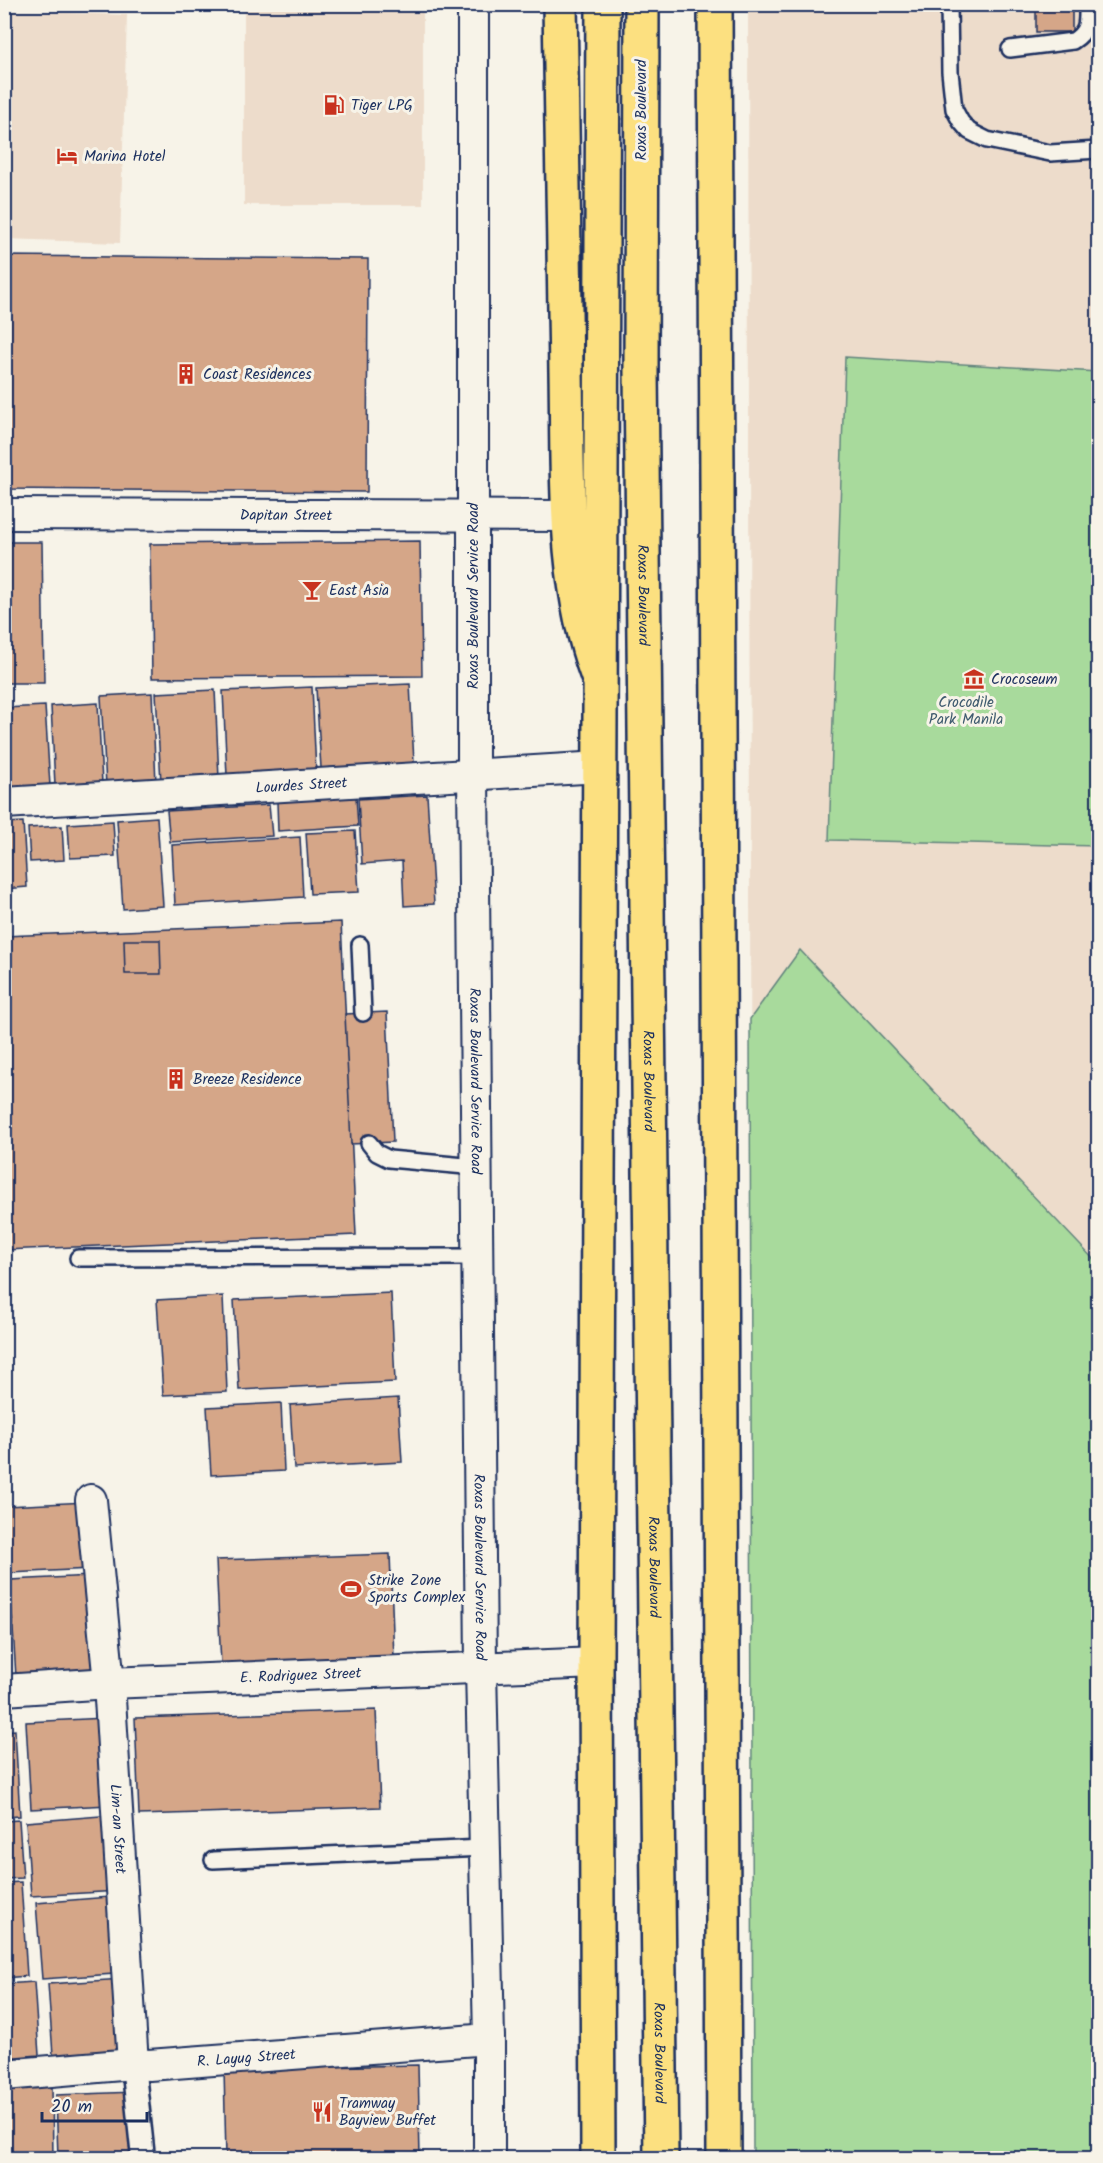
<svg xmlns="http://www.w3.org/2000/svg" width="1103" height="2163" viewBox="0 0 1103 2163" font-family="Kalam,sans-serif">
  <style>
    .built { fill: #eddccb }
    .green { fill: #a8da9c; stroke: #62847d; stroke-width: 1.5 }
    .building { fill: #d5a688; stroke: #1b2f5e; stroke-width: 1.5 }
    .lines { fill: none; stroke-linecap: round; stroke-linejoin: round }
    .service-casing { stroke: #1b2f5e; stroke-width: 20 }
    .pedestrian-casing { stroke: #1b2f5e; stroke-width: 27 }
    .minor-casing { stroke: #1b2f5e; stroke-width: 34 }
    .primary-casing { stroke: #1b2f5e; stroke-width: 38 }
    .trunk-casing { stroke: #1b2f5e; stroke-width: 38 }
    .service { stroke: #f7f3e8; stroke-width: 15 }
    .pedestrian { stroke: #f7f3e8; stroke-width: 22 }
    .minor { stroke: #f7f3e8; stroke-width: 30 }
    .primary { stroke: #fce080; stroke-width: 33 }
    .trunk { stroke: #fce080; stroke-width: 33 }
    .labels { text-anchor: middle; stroke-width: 6; stroke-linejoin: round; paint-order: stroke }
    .poi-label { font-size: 15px; fill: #1b2f5e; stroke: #f7f3e8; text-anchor: start }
    .street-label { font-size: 15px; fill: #1b2f5e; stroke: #f7f3e8 }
    .park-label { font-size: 15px; fill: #3e5a6e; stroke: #f7f3e8 }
  </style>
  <rect width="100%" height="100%" fill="#f7f3e8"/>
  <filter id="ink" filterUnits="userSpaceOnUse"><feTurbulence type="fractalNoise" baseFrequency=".0167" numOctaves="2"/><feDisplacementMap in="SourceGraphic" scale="12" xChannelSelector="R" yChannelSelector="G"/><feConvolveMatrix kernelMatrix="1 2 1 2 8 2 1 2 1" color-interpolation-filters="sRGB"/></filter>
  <g filter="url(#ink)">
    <g class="built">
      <rect x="244" y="5" width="179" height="200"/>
      <polygon points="748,5 1098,5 1098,2158 753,2158"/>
      <polygon points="5,11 127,15 120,243 5,239"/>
    </g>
    <g class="green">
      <polygon points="845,357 1098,372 1098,846 829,840"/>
      <polygon points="800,950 1098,1264 1098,2158 753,2158 750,1019"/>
    </g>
    <g class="building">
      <rect x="1036" y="4" width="36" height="28"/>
      <polygon points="4,256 368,259 367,492 4,489"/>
      <polygon points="420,541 422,676 152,678 150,544"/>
      <polygon points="4,542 42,542 44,683 4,683"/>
      <polygon points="410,684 414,763 321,768 316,688"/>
      <polygon points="312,687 316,772 227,776 223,691"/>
      <polygon points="215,690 219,779 161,782 156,693"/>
      <polygon points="152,693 156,783 106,785 101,696"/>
      <polygon points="98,703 102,784 55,785 51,706"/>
      <polygon points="45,706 50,786 4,788 4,708"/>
      <polygon points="427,795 434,904 404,906 402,861 362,864 358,799"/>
      <polygon points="356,797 358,826 278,831 277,802"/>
      <polygon points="269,805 272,836 170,842 167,811"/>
      <polygon points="157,817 163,906 123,909 117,820"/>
      <polygon points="113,821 115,856 70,858 68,824"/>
      <polygon points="23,822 27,887 4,889 4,823"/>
      <polygon points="62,826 64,860 30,862 28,828"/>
      <polygon points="355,831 359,892 310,894 306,833"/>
      <polygon points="300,837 303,897 175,905 172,845"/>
      <polygon points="341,922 356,1235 4,1250 4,936"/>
      <polygon points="124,940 160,940 161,974 125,974"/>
      <polygon points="387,1012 393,1142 351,1144 345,1014"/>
      <polygon points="391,1293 395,1382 239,1390 234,1300"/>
      <polygon points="223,1296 227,1392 163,1395 157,1300"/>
      <polygon points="398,1398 402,1462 294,1468 290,1405"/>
      <polygon points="281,1403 284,1471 211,1475 207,1407"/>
      <polygon points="87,1502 91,1569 10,1573 6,1506"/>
      <polygon points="390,1554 394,1659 221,1665 216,1560"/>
      <polygon points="92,1576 97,1673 16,1677 10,1580"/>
      <polygon points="376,1710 380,1807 139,1815 135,1718"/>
      <polygon points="105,1718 109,1805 31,1809 26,1722"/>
      <polygon points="15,1730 20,1816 4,1817 4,1731"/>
      <polygon points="113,1815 119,1891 31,1896 26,1822"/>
      <polygon points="19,1820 23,1878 4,1879 4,1821"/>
      <polygon points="21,1882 27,1976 4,1978 4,1883"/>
      <polygon points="109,1897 114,1974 42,1979 36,1903"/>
      <polygon points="123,1979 128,2049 53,2055 48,1984"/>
      <polygon points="34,1982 39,2055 4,2058 4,1984"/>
      <polygon points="418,2065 420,2158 226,2158 224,2069"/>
      <polygon points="52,2086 53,2158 4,2158 4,2087"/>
      <polygon points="135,2092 137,2158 58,2158 56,2095"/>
    </g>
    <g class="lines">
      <g class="service-casing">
        <g id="service">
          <polyline points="949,4 950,72 954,109 961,122 969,131 987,140 1050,153 1098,150"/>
          <path d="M1010,49L1073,41C1089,31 1087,21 1087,4"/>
          <polyline points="360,945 363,1013"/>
          <polyline points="369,1143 377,1153 389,1159 476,1167"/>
          <polyline points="78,1258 477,1257"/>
          <polyline points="213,1860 484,1848"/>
        </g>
      </g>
      <g class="pedestrian-casing">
        <polyline id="pedestrian" points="133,2064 143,2158"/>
      </g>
      <g class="minor-casing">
        <g id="minor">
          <path id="s1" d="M473,4V773L481,1668L489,2039V2158"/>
          <path id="s2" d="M4,514L569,516"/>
          <path id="s3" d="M4,803L600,767"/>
          <path id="s4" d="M91,1500L109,1683L133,2064"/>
          <path id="s5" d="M4,1690L109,1683L596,1663"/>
          <path id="s6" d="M4,2075L133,2064L149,2065L489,2039"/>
        </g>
      </g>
      <g class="primary-casing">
        <g id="primary">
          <path d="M560,4C562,127 564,250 566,372C568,474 562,580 598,677"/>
          <polyline points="715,4 724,2158"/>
        </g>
      </g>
      <g class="trunk-casing">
        <g id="trunk">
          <path id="s7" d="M642,4L641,372L661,2158"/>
          <polyline points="598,2158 596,1663 603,4"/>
        </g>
      </g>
      <use href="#service" class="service"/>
      <use href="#pedestrian" class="pedestrian"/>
      <use href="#minor" class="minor"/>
      <use href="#primary" class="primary"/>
      <use href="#trunk" class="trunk"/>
    </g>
  </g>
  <defs>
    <g id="fuel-bare" transform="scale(1.62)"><path d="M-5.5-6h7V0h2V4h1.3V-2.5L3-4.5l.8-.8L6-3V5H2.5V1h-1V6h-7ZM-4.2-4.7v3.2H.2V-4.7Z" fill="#c8321e" stroke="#f7f3e8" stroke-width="2.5" paint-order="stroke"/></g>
    <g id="hotel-bare" transform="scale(1.62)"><path d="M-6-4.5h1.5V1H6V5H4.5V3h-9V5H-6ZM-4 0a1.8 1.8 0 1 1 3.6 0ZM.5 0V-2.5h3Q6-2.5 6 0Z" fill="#c8321e" stroke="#f7f3e8" stroke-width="2.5" paint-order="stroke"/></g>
    <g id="building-bare" transform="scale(1.62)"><path d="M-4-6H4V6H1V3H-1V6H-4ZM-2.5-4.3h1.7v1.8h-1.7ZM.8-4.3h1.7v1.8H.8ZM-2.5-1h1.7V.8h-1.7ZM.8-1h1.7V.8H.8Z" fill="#c8321e" stroke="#f7f3e8" stroke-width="2.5" paint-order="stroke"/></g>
    <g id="bar-bare" transform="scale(1.62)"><path d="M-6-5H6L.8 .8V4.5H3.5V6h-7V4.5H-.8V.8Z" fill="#c8321e" stroke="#f7f3e8" stroke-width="2.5" paint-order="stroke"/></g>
    <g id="museum-bare" transform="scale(1.62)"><path d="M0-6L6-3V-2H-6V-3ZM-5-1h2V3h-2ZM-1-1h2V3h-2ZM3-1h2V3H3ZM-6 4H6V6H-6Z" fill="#c8321e" stroke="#f7f3e8" stroke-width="2.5" paint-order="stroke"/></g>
    <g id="stadium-bare" transform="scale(1.62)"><path d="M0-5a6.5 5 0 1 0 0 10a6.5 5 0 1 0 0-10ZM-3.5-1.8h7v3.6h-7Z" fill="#c8321e" stroke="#f7f3e8" stroke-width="2.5" paint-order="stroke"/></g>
    <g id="restaurant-bare" transform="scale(1.62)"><path d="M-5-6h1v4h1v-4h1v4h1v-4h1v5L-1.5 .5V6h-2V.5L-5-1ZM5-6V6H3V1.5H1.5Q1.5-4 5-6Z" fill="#c8321e" stroke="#f7f3e8" stroke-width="2.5" paint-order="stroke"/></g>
  </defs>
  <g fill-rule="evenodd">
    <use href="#fuel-bare" x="334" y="105"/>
    <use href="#hotel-bare" x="67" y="156"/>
    <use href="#building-bare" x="186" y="374"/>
    <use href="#bar-bare" x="312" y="590"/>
    <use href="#museum-bare" x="974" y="679"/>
    <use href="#building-bare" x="176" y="1079"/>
    <use href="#stadium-bare" x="351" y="1589"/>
    <use href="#restaurant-bare" x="322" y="2112"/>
  </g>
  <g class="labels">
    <g class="poi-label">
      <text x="351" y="110">Tiger LPG</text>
      <text x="84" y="161">Marina Hotel</text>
      <text x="203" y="379">Coast Residences</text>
      <text x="329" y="595">East Asia</text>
      <text x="991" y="684">Crocoseum</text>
      <text x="193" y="1084">Breeze Residence</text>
      <text x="368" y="1585">Strike Zone<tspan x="368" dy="17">Sports Complex</tspan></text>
      <text x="339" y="2108">Tramway<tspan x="339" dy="17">Bayview Buffet</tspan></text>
    </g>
    <g class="street-label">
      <text transform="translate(641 110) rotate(-90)" y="5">Roxas Boulevard</text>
      <text dy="5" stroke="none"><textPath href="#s2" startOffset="282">Dapitan Street</textPath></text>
      <text transform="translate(473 596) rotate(-90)" y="5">Roxas Boulevard Service Road</text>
      <text dy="5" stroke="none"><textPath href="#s7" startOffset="591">Roxas Boulevard</textPath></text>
      <text dy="5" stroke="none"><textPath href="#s3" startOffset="298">Lourdes Street</textPath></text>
      <text dy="5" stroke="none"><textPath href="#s1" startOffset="1077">Roxas Boulevard Service Road</textPath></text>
      <text dy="5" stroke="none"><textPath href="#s7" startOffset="1077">Roxas Boulevard</textPath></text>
      <text dy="5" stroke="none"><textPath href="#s7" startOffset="1563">Roxas Boulevard</textPath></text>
      <text dy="5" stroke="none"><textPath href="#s1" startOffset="1563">Roxas Boulevard Service Road</textPath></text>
      <text dy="5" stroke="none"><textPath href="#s5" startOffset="297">E. Rodriguez Street</textPath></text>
      <text dy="5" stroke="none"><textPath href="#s4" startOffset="330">Lim-an Street</textPath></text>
      <text dy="5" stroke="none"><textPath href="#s7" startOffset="2049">Roxas Boulevard</textPath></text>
      <text dy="5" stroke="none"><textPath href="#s6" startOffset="243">R. Layug Street</textPath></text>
    </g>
    <g class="park-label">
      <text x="966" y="707">Crocodile<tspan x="966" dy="17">Park Manila</tspan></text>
    </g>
  </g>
  <rect width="1103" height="2163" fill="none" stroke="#f7f3e8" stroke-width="24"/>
  <rect x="12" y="12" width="1079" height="2139" fill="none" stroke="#1b2f5e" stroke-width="2" filter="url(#ink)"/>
  <path d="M42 2112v9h105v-9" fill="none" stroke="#1b2f5e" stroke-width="3"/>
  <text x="51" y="2112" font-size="18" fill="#1b2f5e" stroke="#f7f3e8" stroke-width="4.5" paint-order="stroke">20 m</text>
</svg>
